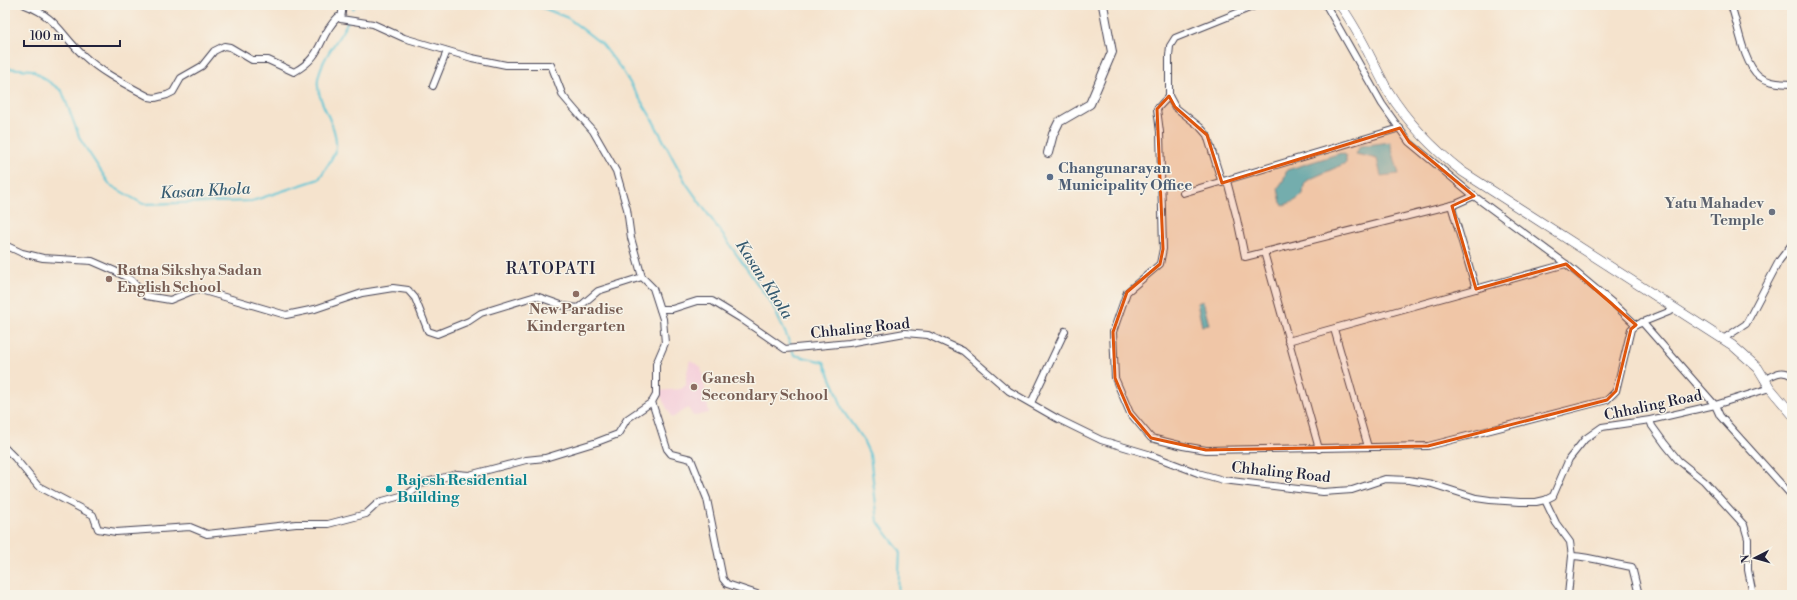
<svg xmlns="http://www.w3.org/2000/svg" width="1797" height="600" viewBox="0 0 1797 600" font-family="'Libre Bodoni',serif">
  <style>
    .built { fill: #f5cfda }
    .water { fill: #5ac4d5; stroke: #3e7388 }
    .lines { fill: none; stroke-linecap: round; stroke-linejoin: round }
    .stream { stroke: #5ac4d5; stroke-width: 2 }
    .minor-casing { stroke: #423f51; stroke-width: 8 }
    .tertiary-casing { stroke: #423f51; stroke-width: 10 }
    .secondary-casing { stroke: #423f51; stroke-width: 10 }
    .minor { stroke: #fff; stroke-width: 6 }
    .tertiary { stroke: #fff; stroke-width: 8 }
    .secondary { stroke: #fff; stroke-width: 9 }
    .marked { fill: #de560e; fill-opacity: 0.2; stroke: #de560e; stroke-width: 3; stroke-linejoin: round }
    .service-dot { fill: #5c6f8a; stroke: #f7f3e8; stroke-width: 1.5 }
    .worship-dot { fill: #6b7280; stroke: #f7f3e8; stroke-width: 1.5 }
    .education-dot { fill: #8d6e63; stroke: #f7f3e8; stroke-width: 1.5 }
    .culture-dot { fill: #0f9aa8; stroke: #f7f3e8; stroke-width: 1.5 }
    .labels { text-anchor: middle; stroke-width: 3; stroke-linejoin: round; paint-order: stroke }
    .service-label { font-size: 15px; font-weight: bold; fill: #4e5e75; stroke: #f7f3e8; text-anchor: start }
    .worship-label { font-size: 15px; font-weight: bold; fill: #5b616d; stroke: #f7f3e8; text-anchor: end }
    .education-label { font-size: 15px; font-weight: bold; fill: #785e54; stroke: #f7f3e8; text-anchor: start }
    .street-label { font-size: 15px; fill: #22223b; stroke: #f7f3e8 }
    .culture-label { font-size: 15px; font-weight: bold; fill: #0d838f; stroke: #f7f3e8; text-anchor: start }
    .water-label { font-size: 16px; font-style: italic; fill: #365b71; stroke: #f7f3e8 }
    .neighbourhood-label { font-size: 16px; letter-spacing: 1px; fill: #22223b; stroke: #f7f3e8 }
  </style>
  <rect width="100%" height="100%" fill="#f7f3e8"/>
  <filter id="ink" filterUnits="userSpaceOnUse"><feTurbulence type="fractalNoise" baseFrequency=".025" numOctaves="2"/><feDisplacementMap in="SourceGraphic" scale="8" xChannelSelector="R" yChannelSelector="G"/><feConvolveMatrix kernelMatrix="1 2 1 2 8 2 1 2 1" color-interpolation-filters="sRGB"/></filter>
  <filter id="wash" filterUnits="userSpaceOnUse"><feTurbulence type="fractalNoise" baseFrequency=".012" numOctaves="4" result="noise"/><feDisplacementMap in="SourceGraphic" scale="16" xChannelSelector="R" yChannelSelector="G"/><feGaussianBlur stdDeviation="0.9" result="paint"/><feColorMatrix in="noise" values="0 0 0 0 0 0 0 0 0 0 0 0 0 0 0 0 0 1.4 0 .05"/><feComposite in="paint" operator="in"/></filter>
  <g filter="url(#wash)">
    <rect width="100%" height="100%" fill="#f5e3cd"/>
    <polygon class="built" points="690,360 701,367 709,413 693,416 688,408 672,418 658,391 681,389 686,385 686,377"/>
    <g class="water">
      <polygon points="1390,142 1399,174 1381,176 1377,159 1356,154 1360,146"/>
      <path d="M1341,153L1346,155V163L1308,180L1304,185L1303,194C1298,200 1291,203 1283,205L1281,203L1278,188L1283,181L1287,170Z"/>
      <polygon points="1203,301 1209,325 1202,326 1197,303"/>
    </g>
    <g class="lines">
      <g class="stream">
        <polyline points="503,5 509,5"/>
        <path d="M536,5L568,18L602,44L622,70L651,117L686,183L773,306C780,323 789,338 794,355L824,362L836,390L843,411L863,440L870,455L878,522L900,551L898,595"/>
        <polyline points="353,9 355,5"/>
        <path d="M5,68L32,70L62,91L80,139L110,185L143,204L252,201L319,179C324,170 335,157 336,147C338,123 315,102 318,79C322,55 342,38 350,16"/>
      </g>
    </g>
  </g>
  <g filter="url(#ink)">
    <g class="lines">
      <g class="minor-casing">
        <g id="minor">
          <path d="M25,5C57,17 61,35 84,56C102,73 127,85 149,97L155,98L167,95L173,92L181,78L202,66L214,51L224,46L230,47L252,60H268L294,72C325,55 317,37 338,17L341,19"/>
          <polyline points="343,5 341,19 373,24 404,38 472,58 506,65 551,65 563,96 593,131 616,171 627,209 631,238 642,277 653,288 663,319 665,343 656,364 656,395 652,402 667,449 671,454 691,459 707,499 723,579 727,584 760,595"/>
          <polyline points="1326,5 1382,104 1409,142 1474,196 1566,264 1614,304 1636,325"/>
          <path d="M1731,5C1738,24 1743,63 1759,76C1768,83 1782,84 1792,84"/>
          <polyline points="433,86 447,51"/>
          <polyline points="1169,96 1157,109 1160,132 1163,249 1160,264 1127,292 1113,332 1115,378 1130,413 1151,438 1183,446 1206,450 1428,446 1607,400 1616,391 1631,329 1636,325 1676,309"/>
          <polyline points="1227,181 1237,219 1245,257 1456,204 1474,196"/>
          <polyline points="1222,183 1207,135 1200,127 1175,107 1169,96 1169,56 1170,46 1175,38 1257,5"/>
          <polyline points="1183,193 1400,128"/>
          <polyline points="1451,205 1476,289"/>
          <polyline points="5,245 22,253 43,258 92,261 115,271 131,280 146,296 170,300 197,289 286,315 315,309 362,293 393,288 408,290 415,298 428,331 437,334 469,321 481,313 536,296 564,306 578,308 598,291 642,277"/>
          <polyline points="1264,252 1319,449"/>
          <polyline points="660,309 672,309 697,301 712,301 740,318 785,349 849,343 905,333 928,335 963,351 1009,391 1058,419 1101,440 1148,454 1198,473 1223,480 1323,492 1352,490 1385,479 1409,480 1432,484 1476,498 1490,500 1520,502 1536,502 1545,500 1553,496 1569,459 1585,439 1602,427 1650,420 1715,405 1770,388"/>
          <polyline points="1642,322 1715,405 1720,416 1792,496"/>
          <polyline points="1334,329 1368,447"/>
          <polyline points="1723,339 1746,324 1779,261 1792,244"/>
          <polyline points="1288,341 1566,264"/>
          <path d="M1764,380C1774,374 1782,369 1792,376"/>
          <polyline points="1031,403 1065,331"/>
          <polyline points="1650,420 1652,426 1665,444 1678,460 1704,481 1744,525 1748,539 1748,570 1753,595"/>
          <polyline points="5,448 15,458 38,486 93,515 98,529 116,532 190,527 207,534 296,524 328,524 366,514 379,502 408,494 422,483 457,474 469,475 526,460 545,458 597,442 618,434 627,419 652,402"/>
          <polyline points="1545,500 1556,523 1570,542 1572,556 1568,595"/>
          <path d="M1572,556C1592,557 1612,564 1632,567L1639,595"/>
        </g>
      </g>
      <g class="tertiary-casing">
        <polyline id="tertiary" points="1048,153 1053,134 1059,122 1090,104 1112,52 1103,5"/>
      </g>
      <g class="secondary-casing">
        <path id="secondary" d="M1340,5C1360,32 1372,62 1388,91C1408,123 1433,149 1463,172L1732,345L1758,368L1770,388L1792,414"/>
      </g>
      <use href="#minor" class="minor"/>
      <use href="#tertiary" class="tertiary"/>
      <use href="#secondary" class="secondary"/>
    </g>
  </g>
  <path class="marked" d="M1169,96L1175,107L1207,135L1222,183L1400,128L1409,142L1474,196L1452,206L1476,289L1566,264L1636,325L1631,329L1616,391L1607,400L1428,446L1206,450L1151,438L1130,413L1115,378L1113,332L1127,292L1160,264L1163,249L1157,109Z"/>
  <circle class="service-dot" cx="1050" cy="177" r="4"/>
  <circle class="worship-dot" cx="1772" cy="212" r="4"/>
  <g class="education-dot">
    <circle cx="109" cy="279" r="4"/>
    <circle cx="576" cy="294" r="4"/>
    <circle cx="694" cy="387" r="4"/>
  </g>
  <circle class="culture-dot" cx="389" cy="489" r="4"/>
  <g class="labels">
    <g class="service-label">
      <text x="1058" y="173">Changunarayan<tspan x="1058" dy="17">Municipality Office</tspan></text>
    </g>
    <g class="worship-label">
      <text x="1764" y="208">Yatu Mahadev<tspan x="1764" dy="17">Temple</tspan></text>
    </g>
    <g class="education-label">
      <text x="117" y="275">Ratna Sikshya Sadan<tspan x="117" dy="17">English School</tspan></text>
      <text x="576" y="314" text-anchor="middle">New Paradise<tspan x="576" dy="17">Kindergarten</tspan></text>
      <text x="702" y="383">Ganesh<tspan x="702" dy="17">Secondary School</tspan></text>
    </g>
    <g class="street-label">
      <text transform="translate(860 328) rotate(-6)" y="5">Chhaling Road</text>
      <text transform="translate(1653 405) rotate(-12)" y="5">Chhaling Road</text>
      <text transform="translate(1281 472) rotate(6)" y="5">Chhaling Road</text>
    </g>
    <g class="culture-label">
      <text x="397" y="485">Rajesh Residential<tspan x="397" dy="17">Building</tspan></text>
    </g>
    <g class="water-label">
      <text transform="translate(205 190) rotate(-3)" y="6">Kasan Khola</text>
      <text transform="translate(765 279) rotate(57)" y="6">Kasan Khola</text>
    </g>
    <g class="neighbourhood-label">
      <text x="551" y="274">RATOPATI</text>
    </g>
  </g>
  <rect width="1797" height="600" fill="none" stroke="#f7f3e8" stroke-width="20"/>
  <g transform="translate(1755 558) rotate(264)" stroke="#f7f3e8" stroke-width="3" paint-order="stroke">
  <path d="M0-3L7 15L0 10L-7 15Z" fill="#22223b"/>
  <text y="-6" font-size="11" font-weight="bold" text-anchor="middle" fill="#22223b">N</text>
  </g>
  <path d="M24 40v6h96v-6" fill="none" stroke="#22223b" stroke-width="2"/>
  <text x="30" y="40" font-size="12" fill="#22223b" stroke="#f7f3e8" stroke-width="3" paint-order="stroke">100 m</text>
</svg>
